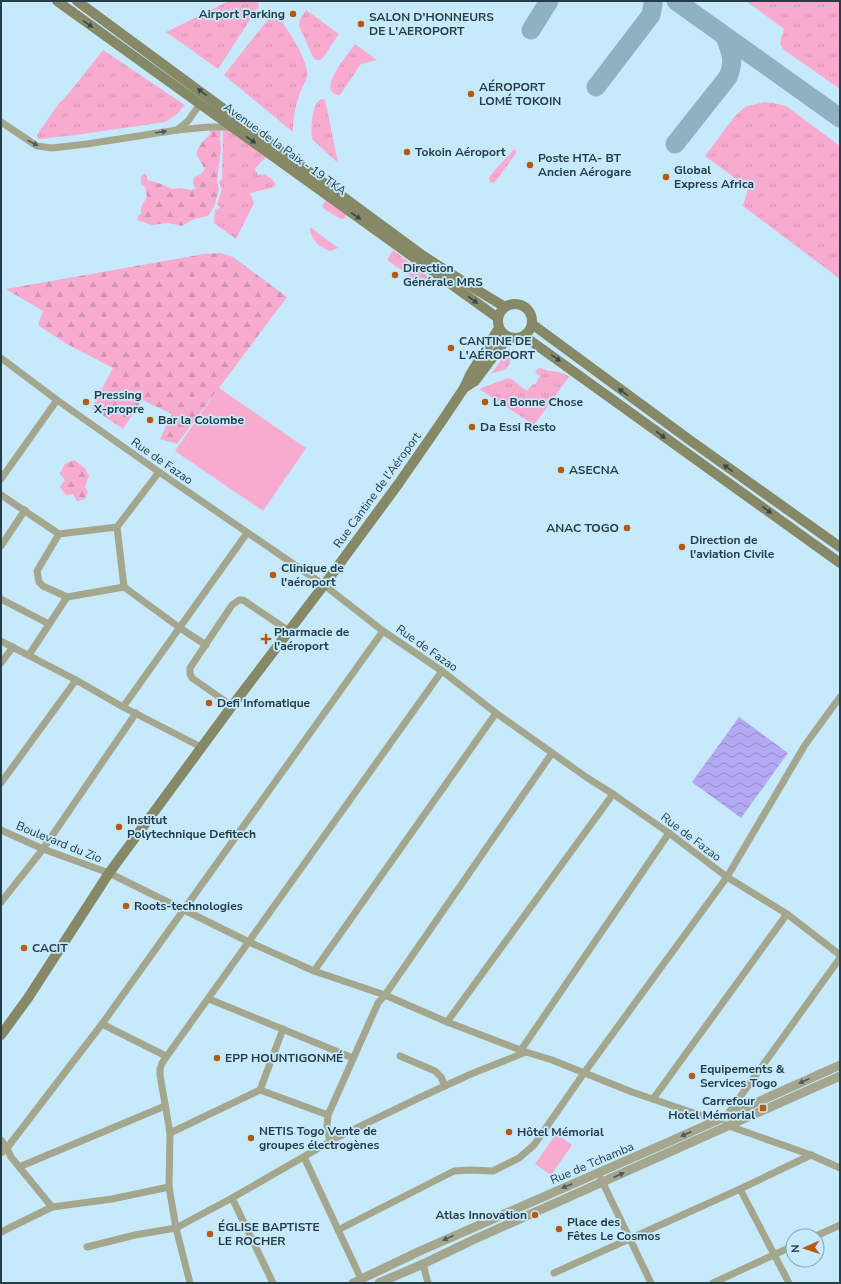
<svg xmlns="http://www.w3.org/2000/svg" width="841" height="1284" viewBox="0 0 841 1284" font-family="'Nunito Sans',sans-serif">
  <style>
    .grass { fill: url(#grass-tufts) }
    .forest { fill: url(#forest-firs) }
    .pitch { fill: #f8aacf }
    .water { fill: url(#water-waves) }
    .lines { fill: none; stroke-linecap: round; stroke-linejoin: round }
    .taxiway { stroke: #90b1c1; stroke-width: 19 }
    .minor { stroke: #a5a68e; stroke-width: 7 }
    .tertiary { stroke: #a5a68e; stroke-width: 9 }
    .secondary { stroke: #878865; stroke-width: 10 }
    .oneway { fill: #33484d }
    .oneway2 { fill: #4b5c5e }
    .poi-dot { fill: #b85911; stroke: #c6eafc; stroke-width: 1.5 }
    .labels { text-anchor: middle; stroke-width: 3.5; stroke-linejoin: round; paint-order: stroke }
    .poi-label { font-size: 12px; font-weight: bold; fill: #243d49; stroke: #c6eafc; text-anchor: start }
    .street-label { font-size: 12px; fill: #243d49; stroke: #c6eafc }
  </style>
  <defs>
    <pattern id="grass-tufts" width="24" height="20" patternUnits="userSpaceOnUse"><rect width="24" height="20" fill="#f8aacf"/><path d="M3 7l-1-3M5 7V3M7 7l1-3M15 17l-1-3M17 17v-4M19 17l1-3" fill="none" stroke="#d493b3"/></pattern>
    <pattern id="forest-firs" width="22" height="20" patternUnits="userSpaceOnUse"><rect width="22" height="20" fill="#f8aacf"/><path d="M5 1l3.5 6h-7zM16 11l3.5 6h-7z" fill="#d493b3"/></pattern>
    <pattern id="water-waves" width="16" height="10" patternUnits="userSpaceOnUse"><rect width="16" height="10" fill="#b3a9f3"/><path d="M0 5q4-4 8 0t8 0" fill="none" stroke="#918bc7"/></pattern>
  </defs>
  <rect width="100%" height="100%" fill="#c6eafc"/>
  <g class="grass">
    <polygon points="229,1 258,1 259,6 218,69 166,32"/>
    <polygon points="746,1 840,1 840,89 784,50 780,44 784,29"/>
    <polygon points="306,10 339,34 323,58 320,60 316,60 313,57 299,26 300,19"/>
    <path d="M273,13H276C285,25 310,62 307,76C306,82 302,87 300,93C295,106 293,119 293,132L224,75Z"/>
    <path d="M355,44L377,60L361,64L340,95C314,93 349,53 355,44Z"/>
    <polygon points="103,50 185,105 177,114 165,122 76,135 39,139 37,137 38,133 60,102 65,98"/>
    <path d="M321,99L325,100L326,104L338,163L312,139C311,128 311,105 321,99Z"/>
    <polygon points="764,102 774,103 786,106 840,146 840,279 743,206 748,188 705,156 735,116 745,107"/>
    <path d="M232,127L268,155L261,162L255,169L258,175L264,174L272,179L276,185C269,191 259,189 250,194L254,203L236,239L214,223L215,210L220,208L217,204L222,189L219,182L222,179L223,128Z"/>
    <path d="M514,149L517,152L495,182L492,183L490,182L489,178C496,167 506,159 514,149Z"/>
    <polygon points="327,198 346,215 345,218 341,219 324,209 322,206"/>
    <path d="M310,227L338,248L330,251C320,248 309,238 310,227Z"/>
    <polygon points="393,250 433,281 427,288 387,260"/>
    <polygon points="510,348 510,363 506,369 491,374"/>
    <path d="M539,368C543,368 545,370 549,371C557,372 562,371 569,377L534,425L479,389L508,378L513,380L527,391L533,384L535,385L540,376L535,372Z"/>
  </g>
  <g class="forest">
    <path d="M221,129L220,139L221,149L217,180L219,189L214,207L208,216L194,219L182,226L169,223L152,225L137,220L138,216L141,214V207L147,197L145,187L141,184V177L145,173L148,180L164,185L171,189L181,188L191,190L196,188L193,184L194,177L200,175L205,169L196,154C199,145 204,139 211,134L209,130Z"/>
    <polygon points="221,253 233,257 287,297 177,444 160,439 172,414 142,400 123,429 92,408 113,368 65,343 38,325 43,311 6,289 204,254"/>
    <polygon points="74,460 85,468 89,476 85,487 88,492 85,499 77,501 73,494 66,495 60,487 65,480 60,473 65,464"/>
  </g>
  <g class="pitch">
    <polygon points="219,388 306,448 263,511 175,451"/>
    <polygon points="556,1134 572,1145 551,1175 535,1164"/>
  </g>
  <polygon class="water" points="739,717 788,753 741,818 692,782"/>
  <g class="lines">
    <g class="taxiway">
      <polyline points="676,1 840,118"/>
      <polyline points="531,30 549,1"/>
      <polyline points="596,87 651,15 653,4 653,1"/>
      <path d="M675,144L728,77C735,61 731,52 725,37"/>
    </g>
    <g class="minor">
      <polyline points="1,122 37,146 52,148 87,144 177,130 209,127 233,127"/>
      <polyline points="177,130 188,121 200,104"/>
      <polyline points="1,358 57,400 159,472 324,585 383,631 442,671 496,713 586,777 613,794 669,833 727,877 787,914 840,955"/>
      <polyline points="1,479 57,400"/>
      <polyline points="1,495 59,534 117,527"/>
      <polyline points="59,534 37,571 39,582 43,586 67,597 124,587 180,628 206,645"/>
      <polyline points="1,546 25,510"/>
      <polyline points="124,587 117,527 159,472"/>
      <polyline points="1,599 49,624"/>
      <polyline points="1,641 76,680 123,707 201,747"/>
      <polyline points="29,655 67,597"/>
      <polyline points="1,663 13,647"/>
      <polyline points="232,706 192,678 190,674 190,668 232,605 239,600 243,600 289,631"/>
      <polyline points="123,707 247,533"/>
      <polyline points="1,783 76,680"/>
      <polyline points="1,830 43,849 109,873 249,942 314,971 385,995 447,1022 526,1052 552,1060 632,1092 717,1121"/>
      <polyline points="1,902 43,849 136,713"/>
      <polyline points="314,971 496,713"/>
      <polyline points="209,999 353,1058"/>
      <polyline points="447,1022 613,794"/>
      <polyline points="102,1024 166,1056"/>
      <polyline points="521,1050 669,833"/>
      <polyline points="400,1056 435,1071 441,1077 445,1086"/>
      <polyline points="260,1090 328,1115"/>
      <polyline points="653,1099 787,914"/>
      <polyline points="727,1115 840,958"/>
      <polyline points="726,1125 811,1155 840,1168"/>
      <polyline points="170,1133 260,1090 283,1029"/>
      <polyline points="1,1140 7,1148 11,1157 52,1207"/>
      <polyline points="330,1142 327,1126 328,1115 378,1003 385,995 552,753"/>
      <polyline points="1,1153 7,1148 102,1024 383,631"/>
      <polyline points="304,1157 363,1283"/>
      <polyline points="19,1167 165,1106"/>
      <polyline points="601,1179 651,1283"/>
      <polyline points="740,1189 789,1283"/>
      <polyline points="232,1198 273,1283"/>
      <polyline points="338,1230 454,1171 470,1170 493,1171 519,1158 534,1145 584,1073 727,877 805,745 840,697"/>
      <polyline points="1,1232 52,1207 112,1199 169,1187"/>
      <polyline points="816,1236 840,1225"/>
      <polyline points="87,1247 135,1235 176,1228 232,1198 338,1137 423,1096 471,1074 526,1052"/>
      <polyline points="423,1264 428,1283"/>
      <polyline points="554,1273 740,1189 811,1155"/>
      <polyline points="190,1283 176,1228 169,1187 170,1133 160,1075 160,1069 162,1063 442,671"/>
      <polyline points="713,1283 793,1246"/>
    </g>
    <g class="tertiary">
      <polyline points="353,1283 420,1251 673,1140 840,1065"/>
      <polyline points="379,1283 423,1264 475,1239 840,1076"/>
    </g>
    <g class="secondary">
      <polyline points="57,1 498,318"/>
      <polyline points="77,1 422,255 467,284 505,307"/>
      <circle cx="515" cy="321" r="17"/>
      <polyline points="532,324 691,441 840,547"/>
      <polyline points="524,336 840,563"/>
      <polyline points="464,388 475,381 508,337"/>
      <polyline points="1,1035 28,998 109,873 232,706 324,585 399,483 442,421 464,388 470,375 499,328"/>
    </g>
  </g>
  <defs><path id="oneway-solid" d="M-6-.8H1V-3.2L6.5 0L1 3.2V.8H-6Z"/></defs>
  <g class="oneway">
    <use href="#oneway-solid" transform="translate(88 24) rotate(35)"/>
    <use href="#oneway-solid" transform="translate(202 92) rotate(-143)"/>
    <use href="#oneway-solid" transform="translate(251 140) rotate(36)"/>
    <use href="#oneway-solid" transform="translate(356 216) rotate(35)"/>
    <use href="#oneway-solid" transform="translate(473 300) rotate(36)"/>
    <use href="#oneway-solid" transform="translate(556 358) rotate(35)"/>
    <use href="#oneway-solid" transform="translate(623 392) rotate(-144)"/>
    <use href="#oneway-solid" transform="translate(661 435) rotate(36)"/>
    <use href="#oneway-solid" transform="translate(728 468) rotate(-144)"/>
    <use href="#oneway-solid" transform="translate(767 510) rotate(36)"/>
  </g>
  <g class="oneway2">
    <use href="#oneway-solid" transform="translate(161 132) rotate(-9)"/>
    <use href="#oneway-solid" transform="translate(33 143) rotate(28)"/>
    <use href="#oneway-solid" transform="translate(804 1081) rotate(156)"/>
    <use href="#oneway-solid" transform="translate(686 1134) rotate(155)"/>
    <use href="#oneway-solid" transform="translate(619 1175) rotate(-24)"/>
    <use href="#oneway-solid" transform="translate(567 1186) rotate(157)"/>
    <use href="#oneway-solid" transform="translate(448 1238) rotate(156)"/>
  </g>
  <g class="poi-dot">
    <circle cx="293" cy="14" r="4"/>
    <circle cx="361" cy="24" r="4"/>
    <circle cx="471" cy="94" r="4"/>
    <circle cx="407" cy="152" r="4"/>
    <circle cx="530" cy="165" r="4"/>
    <circle cx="666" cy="177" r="4"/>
    <circle cx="395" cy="275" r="4"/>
    <circle cx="451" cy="348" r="4"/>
    <circle cx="86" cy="402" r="4"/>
    <circle cx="485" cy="402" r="4"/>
    <circle cx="150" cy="420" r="4"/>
    <circle cx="472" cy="427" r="4"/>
    <circle cx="561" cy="470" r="4"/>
    <circle cx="627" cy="528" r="4"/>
    <circle cx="682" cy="547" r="4"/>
    <circle cx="273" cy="575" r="4"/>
    <path d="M264 633h4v4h4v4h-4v4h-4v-4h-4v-4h4z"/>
    <circle cx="209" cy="703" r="4"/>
    <circle cx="119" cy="827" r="4"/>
    <circle cx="126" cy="906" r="4"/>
    <circle cx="24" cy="948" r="4"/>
    <circle cx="217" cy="1058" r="4"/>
    <circle cx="692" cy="1076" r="4"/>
    <rect x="759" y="1104" width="8" height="8" rx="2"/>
    <circle cx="509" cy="1132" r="4"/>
    <circle cx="251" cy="1138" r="4"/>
    <circle cx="535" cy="1215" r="4"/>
    <circle cx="559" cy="1229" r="4"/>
    <circle cx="210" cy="1234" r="4"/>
  </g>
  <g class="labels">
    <g class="poi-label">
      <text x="285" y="18" text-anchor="end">Airport Parking</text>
      <text x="369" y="21">SALON D'HONNEURS<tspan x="369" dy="14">DE L'AEROPORT</tspan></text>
      <text x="479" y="91">AÉROPORT<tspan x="479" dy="14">LOMÉ TOKOIN</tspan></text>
      <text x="415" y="156">Tokoin Aéroport</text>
      <text x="538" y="162">Poste HTA- BT<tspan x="538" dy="14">Ancien Aérogare</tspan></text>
      <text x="674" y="174">Global<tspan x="674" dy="14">Express Africa</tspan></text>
      <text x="403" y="272">Direction<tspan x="403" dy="14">Générale MRS</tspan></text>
      <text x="459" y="345">CANTINE DE<tspan x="459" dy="14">L'AÉROPORT</tspan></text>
      <text x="94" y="399">Pressing<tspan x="94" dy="14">X-propre</tspan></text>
      <text x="493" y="406">La Bonne Chose</text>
      <text x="158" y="424">Bar la Colombe</text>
      <text x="480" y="431">Da Essi Resto</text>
      <text x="569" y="474">ASECNA</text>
      <text x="619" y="532" text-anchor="end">ANAC TOGO</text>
      <text x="690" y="544">Direction de<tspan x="690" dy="14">l'aviation Civile</tspan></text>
      <text x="281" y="572">Clinique de<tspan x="281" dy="14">l'aéroport</tspan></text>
      <text x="274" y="636">Pharmacie de<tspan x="274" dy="14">l'aéroport</tspan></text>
      <text x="217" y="707">Defi Infomatique</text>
      <text x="127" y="824">Institut<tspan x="127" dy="14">Polytechnique Defitech</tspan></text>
      <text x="134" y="910">Roots-technologies</text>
      <text x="32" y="952">CACIT</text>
      <text x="225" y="1062">EPP HOUNTIGONMÉ</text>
      <text x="700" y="1073">Equipements &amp;<tspan x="700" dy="14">Services Togo</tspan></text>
      <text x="755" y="1105" text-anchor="end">Carrefour<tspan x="755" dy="14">Hotel Mémorial</tspan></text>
      <text x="259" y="1135">NETIS Togo Vente de<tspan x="259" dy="14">groupes électrogènes</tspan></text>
      <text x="517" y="1136">Hôtel Mémorial</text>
      <text x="527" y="1219" text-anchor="end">Atlas Innovation</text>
      <text x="567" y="1226">Place des<tspan x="567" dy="14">Fêtes Le Cosmos</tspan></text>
      <text x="218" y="1231">ÉGLISE BAPTISTE<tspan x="218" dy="14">LE ROCHER</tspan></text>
    </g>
    <g class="street-label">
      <text transform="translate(285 149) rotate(36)" y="4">Avenue de la Paix - 19 TKA</text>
      <text transform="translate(162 461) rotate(35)" y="4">Rue de Fazao</text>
      <text transform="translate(377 490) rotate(-54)" y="4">Rue Cantine de l'Aéroport</text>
      <text transform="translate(427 648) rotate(35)" y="4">Rue de Fazao</text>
      <text transform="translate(691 837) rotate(37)" y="4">Rue de Fazao</text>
      <text transform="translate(59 842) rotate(22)" y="4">Boulevard du Zio</text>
      <text transform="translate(592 1163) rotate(-23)" y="4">Rue de Tchamba</text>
    </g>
  </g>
  <rect width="841" height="1284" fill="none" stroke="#243d49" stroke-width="4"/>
  <g transform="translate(805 1248) rotate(267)"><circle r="19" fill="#c6eafc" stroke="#85a5b4"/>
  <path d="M0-3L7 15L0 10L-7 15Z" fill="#b85911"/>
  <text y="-6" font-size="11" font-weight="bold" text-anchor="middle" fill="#243d49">N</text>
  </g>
</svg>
